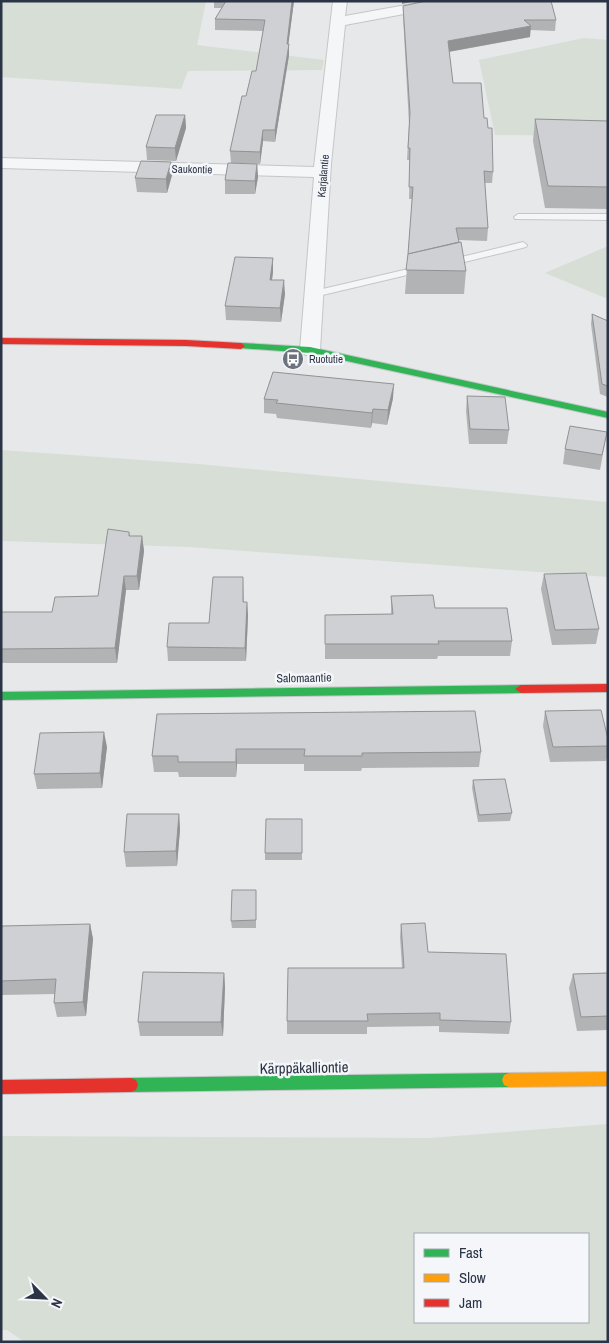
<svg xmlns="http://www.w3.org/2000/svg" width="609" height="1343" viewBox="0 0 609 1343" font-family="'Archivo Narrow',sans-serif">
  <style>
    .green { fill: #d6ded6; fill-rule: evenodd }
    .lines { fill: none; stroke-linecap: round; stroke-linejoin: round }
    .lane-casing { stroke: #c4c6c8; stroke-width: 2 }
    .street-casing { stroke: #c4c6c8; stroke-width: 2 }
    .fast-casing { stroke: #c4c6c8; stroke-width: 2 }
    .slow-casing { stroke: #c4c6c8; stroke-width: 2 }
    .jam-casing { stroke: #c4c6c8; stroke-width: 2 }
    .lane { fill: #f5f6f7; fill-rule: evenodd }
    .street { fill: #f5f6f7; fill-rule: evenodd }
    .fast { fill: #30b455; fill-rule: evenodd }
    .slow { fill: #ff9f0a; fill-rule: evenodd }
    .jam { fill: #e5322d; fill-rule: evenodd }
    .wall { fill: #b1b3b5 }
    .shaded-wall { fill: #909294 }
    .building { fill: #ced0d3; stroke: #909294 }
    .labels { text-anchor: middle; stroke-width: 5; stroke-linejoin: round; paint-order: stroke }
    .far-street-label { font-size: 11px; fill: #2b3445; stroke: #f4f6f9 }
    .far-poi-label { font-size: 11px; fill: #2b3445; stroke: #f4f6f9; text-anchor: start }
    .street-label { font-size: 12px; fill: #2b3445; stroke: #f4f6f9 }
    .near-street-label { font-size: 15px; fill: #2b3445; stroke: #f4f6f9 }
  </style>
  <rect width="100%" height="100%" fill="#e6e8ea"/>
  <g class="green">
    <polygon points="1,1 206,1 197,45 324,60 322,70 188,71 181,89 1,77"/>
    <polygon points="584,38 608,40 608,136 495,135 479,60"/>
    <polygon points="608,246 608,299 545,273"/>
    <polygon points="1,450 198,464 608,502 608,577 189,547 1,541"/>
    <path d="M608,1124V1342H25L7,1330H1V1136L430,1138ZM588,1234V1322H415V1234Z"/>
  </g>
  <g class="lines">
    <g class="lane-casing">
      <g id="lane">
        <polygon points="518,214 608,214 608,220 515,219 514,217"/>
        <polygon points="523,242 527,245 526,247 448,266 444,263 445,261"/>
        <polygon points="421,266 424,267 424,271 314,297 309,294 314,291"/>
      </g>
    </g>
    <g class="street-casing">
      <polygon id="street" points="333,1 347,1 345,16 428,1 459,1 452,5 345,25 331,164 320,350 317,354 310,356 303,354 300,350 314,177 1,168 1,158 314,167"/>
    </g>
    <g class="fast-casing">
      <g id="fast">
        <polygon points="241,343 310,347 608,412 608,418 310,353 238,348 238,344"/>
        <polygon points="521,685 527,689 521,693 1,700 1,692"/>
        <polygon points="509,1073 514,1075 516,1080 514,1085 509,1087 131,1092 126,1090 124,1085 126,1080 131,1078"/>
      </g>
    </g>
    <g class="slow-casing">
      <polygon id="slow" points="608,1072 608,1086 509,1087 504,1085 502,1080 504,1075 509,1073"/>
    </g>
    <g class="jam-casing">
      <g id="jam">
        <polygon points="1,338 186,340 241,343 245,346 241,349 186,346 1,344"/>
        <polygon points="608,684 608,692 521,693 515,689 521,685"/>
        <polygon points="131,1078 136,1080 138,1085 136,1090 131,1092 1,1094 1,1080"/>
      </g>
    </g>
    <use href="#lane" class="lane"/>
    <use href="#street" class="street"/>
    <use href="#fast" class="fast"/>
    <use href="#slow" class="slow"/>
    <use href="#jam" class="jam"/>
  </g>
  <g class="wall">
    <polygon points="214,1 294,1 288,44 289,55 275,142 263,141 260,164 231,163 230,151 246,96 256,71 263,31 215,30 215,19 222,8 214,8"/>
    <polygon points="403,6 556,20 555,31 530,30 530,37 449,52 453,83 484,118 488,128 493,172 492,183 485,183 488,228 487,241 458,240 466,271 464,294 405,294 412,199 409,199 410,160 407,160 409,124 403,16"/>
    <polygon points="185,115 186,128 176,161 147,160 146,147"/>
    <polygon points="535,119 608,121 608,209 545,208 533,141"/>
    <polygon points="257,164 258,177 255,194 225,194 225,180"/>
    <polygon points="172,175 167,193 137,192 135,178"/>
    <polygon points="273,258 273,272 272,280 285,294 281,322 226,320 225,306"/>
    <polygon points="592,314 608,321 608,397 600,394 591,324"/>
    <polygon points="467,396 509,430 507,444 469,444 466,411"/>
    <polygon points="393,398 387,425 372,423 371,428 277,418 276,414 264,413 264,399"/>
    <polygon points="607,432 600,470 563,464 565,449"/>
    <polygon points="129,532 130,536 142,536 144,551 139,590 126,590 117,663 1,663 1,612 52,612 98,596"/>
    <polygon points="544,574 599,629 596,644 552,645 541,589"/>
    <polygon points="243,577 244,602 247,602 248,616 246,661 168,661 167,647 209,623"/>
    <polygon points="391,596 435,608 512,641 510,656 438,656 437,659 325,659 325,615 391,614"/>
    <polygon points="545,711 608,739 608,754 606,761 550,762 543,726"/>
    <polygon points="157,714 481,752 479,767 362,768 361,771 304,771 304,764 237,764 236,777 179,777 178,772 154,772 152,756"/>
    <polygon points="107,747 102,788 37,789 34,774"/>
    <polygon points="473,780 512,813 510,821 478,822 472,788"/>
    <polygon points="179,814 180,829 177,866 126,867 124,852"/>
    <polygon points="302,819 302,860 265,860 265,853"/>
    <polygon points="256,890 256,928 232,928 231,921"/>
    <polygon points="90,924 93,939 86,1016 57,1017 54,1003 55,994 1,995 1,934"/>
    <polygon points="401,924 428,952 511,1022 509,1034 439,1032 439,1026 367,1027 367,1034 287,1034 287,1021 402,968 400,937"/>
    <polygon points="224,973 225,987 223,1036 140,1036 138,1022"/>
    <polygon points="608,973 608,1030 577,1031 569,988 573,974"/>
  </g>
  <g class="shaded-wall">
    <polygon points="292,1 294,1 287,55 287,44"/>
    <polygon points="402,1 416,1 402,4"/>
    <polygon points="531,26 530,37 447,52 448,41"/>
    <polygon points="289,44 289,55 275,142 275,130"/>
    <polygon points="185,115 186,128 176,161 175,148"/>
    <polygon points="263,130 263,141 260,164 260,152"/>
    <polygon points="171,162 172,175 167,193 166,179"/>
    <polygon points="257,164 258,177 255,194 255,181"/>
    <polygon points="273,258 273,272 270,294 270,280"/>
    <polygon points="284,280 285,294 281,322 280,308"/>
    <polygon points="394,384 393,398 387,425 388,410"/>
    <polygon points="373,409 372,423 371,428 372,413"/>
    <polygon points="142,536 144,551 139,590 137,576"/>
    <polygon points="124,576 126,590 117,663 115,648"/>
    <polygon points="247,602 248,616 246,661 245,648"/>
    <polygon points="104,732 107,747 102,788 100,773"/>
    <polygon points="236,749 237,764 236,777"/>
    <polygon points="179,814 180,829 177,866 176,851"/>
    <polygon points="90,924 93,939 86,1016 83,1002"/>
    <polygon points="224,973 225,987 223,1036 221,1022"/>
  </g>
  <g class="building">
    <polygon points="226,1 292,1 287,44 289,44 275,130 263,130 260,152 230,151 242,96 246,96 252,71 256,71 265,20 215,19"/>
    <polygon points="426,1 551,1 556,20 524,20 531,26 448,41 453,83 481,83 484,118 487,118 488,128 492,128 493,172 484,171 488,228 456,228 459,242 408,254 413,187 409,187 410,148 408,148 410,113 403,6"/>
    <polygon points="156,115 185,115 175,148 146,147"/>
    <polygon points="535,119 608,121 608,187 548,186"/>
    <polygon points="141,161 171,162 166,179 135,178"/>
    <polygon points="228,163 257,164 255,181 225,180"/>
    <polygon points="461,242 466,271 406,270 408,254"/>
    <polygon points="235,257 273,258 270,280 284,280 280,308 225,306"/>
    <polygon points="592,314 608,321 608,386 602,384"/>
    <polygon points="273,372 394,384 388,410 373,409 372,413 276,403 278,400 264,399"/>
    <polygon points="467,396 505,397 509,430 470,429"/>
    <polygon points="570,426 607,432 602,455 565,449"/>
    <polygon points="108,529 129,532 129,536 142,536 137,576 124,576 115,648 1,649 1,612 52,612 55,597 98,596"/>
    <polygon points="586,573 599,629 555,630 544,574"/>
    <polygon points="213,577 243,577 243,602 247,602 245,648 167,647 169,623 209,623"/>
    <polygon points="433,595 435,608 507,608 512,641 438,641 439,644 325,644 325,615 393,614 391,596"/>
    <polygon points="601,710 608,739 608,746 553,747 545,711"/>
    <polygon points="475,711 481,752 362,753 362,756 304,756 305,749 236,749 236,762 178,762 178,756 152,756 157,714"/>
    <polygon points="104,732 100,773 34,774 40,733"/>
    <polygon points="505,779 512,813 479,815 473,780"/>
    <polygon points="127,814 179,814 176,851 124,852"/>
    <polygon points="266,819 302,819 302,853 265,853"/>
    <polygon points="232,890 256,890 256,920 231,921"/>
    <polygon points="425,923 428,952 506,954 511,1022 440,1020 440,1013 367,1014 368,1021 287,1021 288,968 404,968 401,924"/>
    <polygon points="90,924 83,1002 54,1003 56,979 1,981 1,934 2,926"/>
    <polygon points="143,972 224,973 221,1022 138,1022"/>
    <polygon points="608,973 608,1016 581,1017 573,974"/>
  </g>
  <defs>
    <g id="bus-disc" transform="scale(1.125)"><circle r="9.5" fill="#6c737f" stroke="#f4f6f9"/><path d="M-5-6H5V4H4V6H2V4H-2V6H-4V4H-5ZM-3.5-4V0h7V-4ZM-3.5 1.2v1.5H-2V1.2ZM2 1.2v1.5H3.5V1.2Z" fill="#fff"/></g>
  </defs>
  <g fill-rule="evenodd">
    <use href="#bus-disc" x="293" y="359"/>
  </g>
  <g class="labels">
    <g class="far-street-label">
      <text transform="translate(192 169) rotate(1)" y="4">Saukontie</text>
      <text transform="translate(323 176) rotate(-85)" y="4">Karjalantie</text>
    </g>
    <g class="far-poi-label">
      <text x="309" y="363">Ruotutie</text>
    </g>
    <g class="street-label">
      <text transform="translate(304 678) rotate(-1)" y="4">Salomaantie</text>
    </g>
    <g class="near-street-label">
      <text transform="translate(304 1068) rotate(-1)" y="5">Kärppäkalliontie</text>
    </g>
  </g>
  <rect width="609" height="1343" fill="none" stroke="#2b3445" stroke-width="5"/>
  <rect x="414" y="1233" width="175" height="90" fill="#f4f6f9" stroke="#a4a8b1"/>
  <rect x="424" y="1249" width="25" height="8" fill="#30b455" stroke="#a4a8b1"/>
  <text x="459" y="1258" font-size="15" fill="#2b3445">Fast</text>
  <rect x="424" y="1274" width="25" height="8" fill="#ff9f0a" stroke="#a4a8b1"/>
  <text x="459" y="1283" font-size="15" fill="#2b3445">Slow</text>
  <rect x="424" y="1299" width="25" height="8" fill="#e5322d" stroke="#a4a8b1"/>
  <text x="459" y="1308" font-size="15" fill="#2b3445">Jam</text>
  <g transform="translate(45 1298) rotate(114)" stroke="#f4f6f9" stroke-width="4" paint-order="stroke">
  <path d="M0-4L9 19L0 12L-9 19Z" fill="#2b3445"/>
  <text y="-8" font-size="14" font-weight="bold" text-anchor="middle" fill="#2b3445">N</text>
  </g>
</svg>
